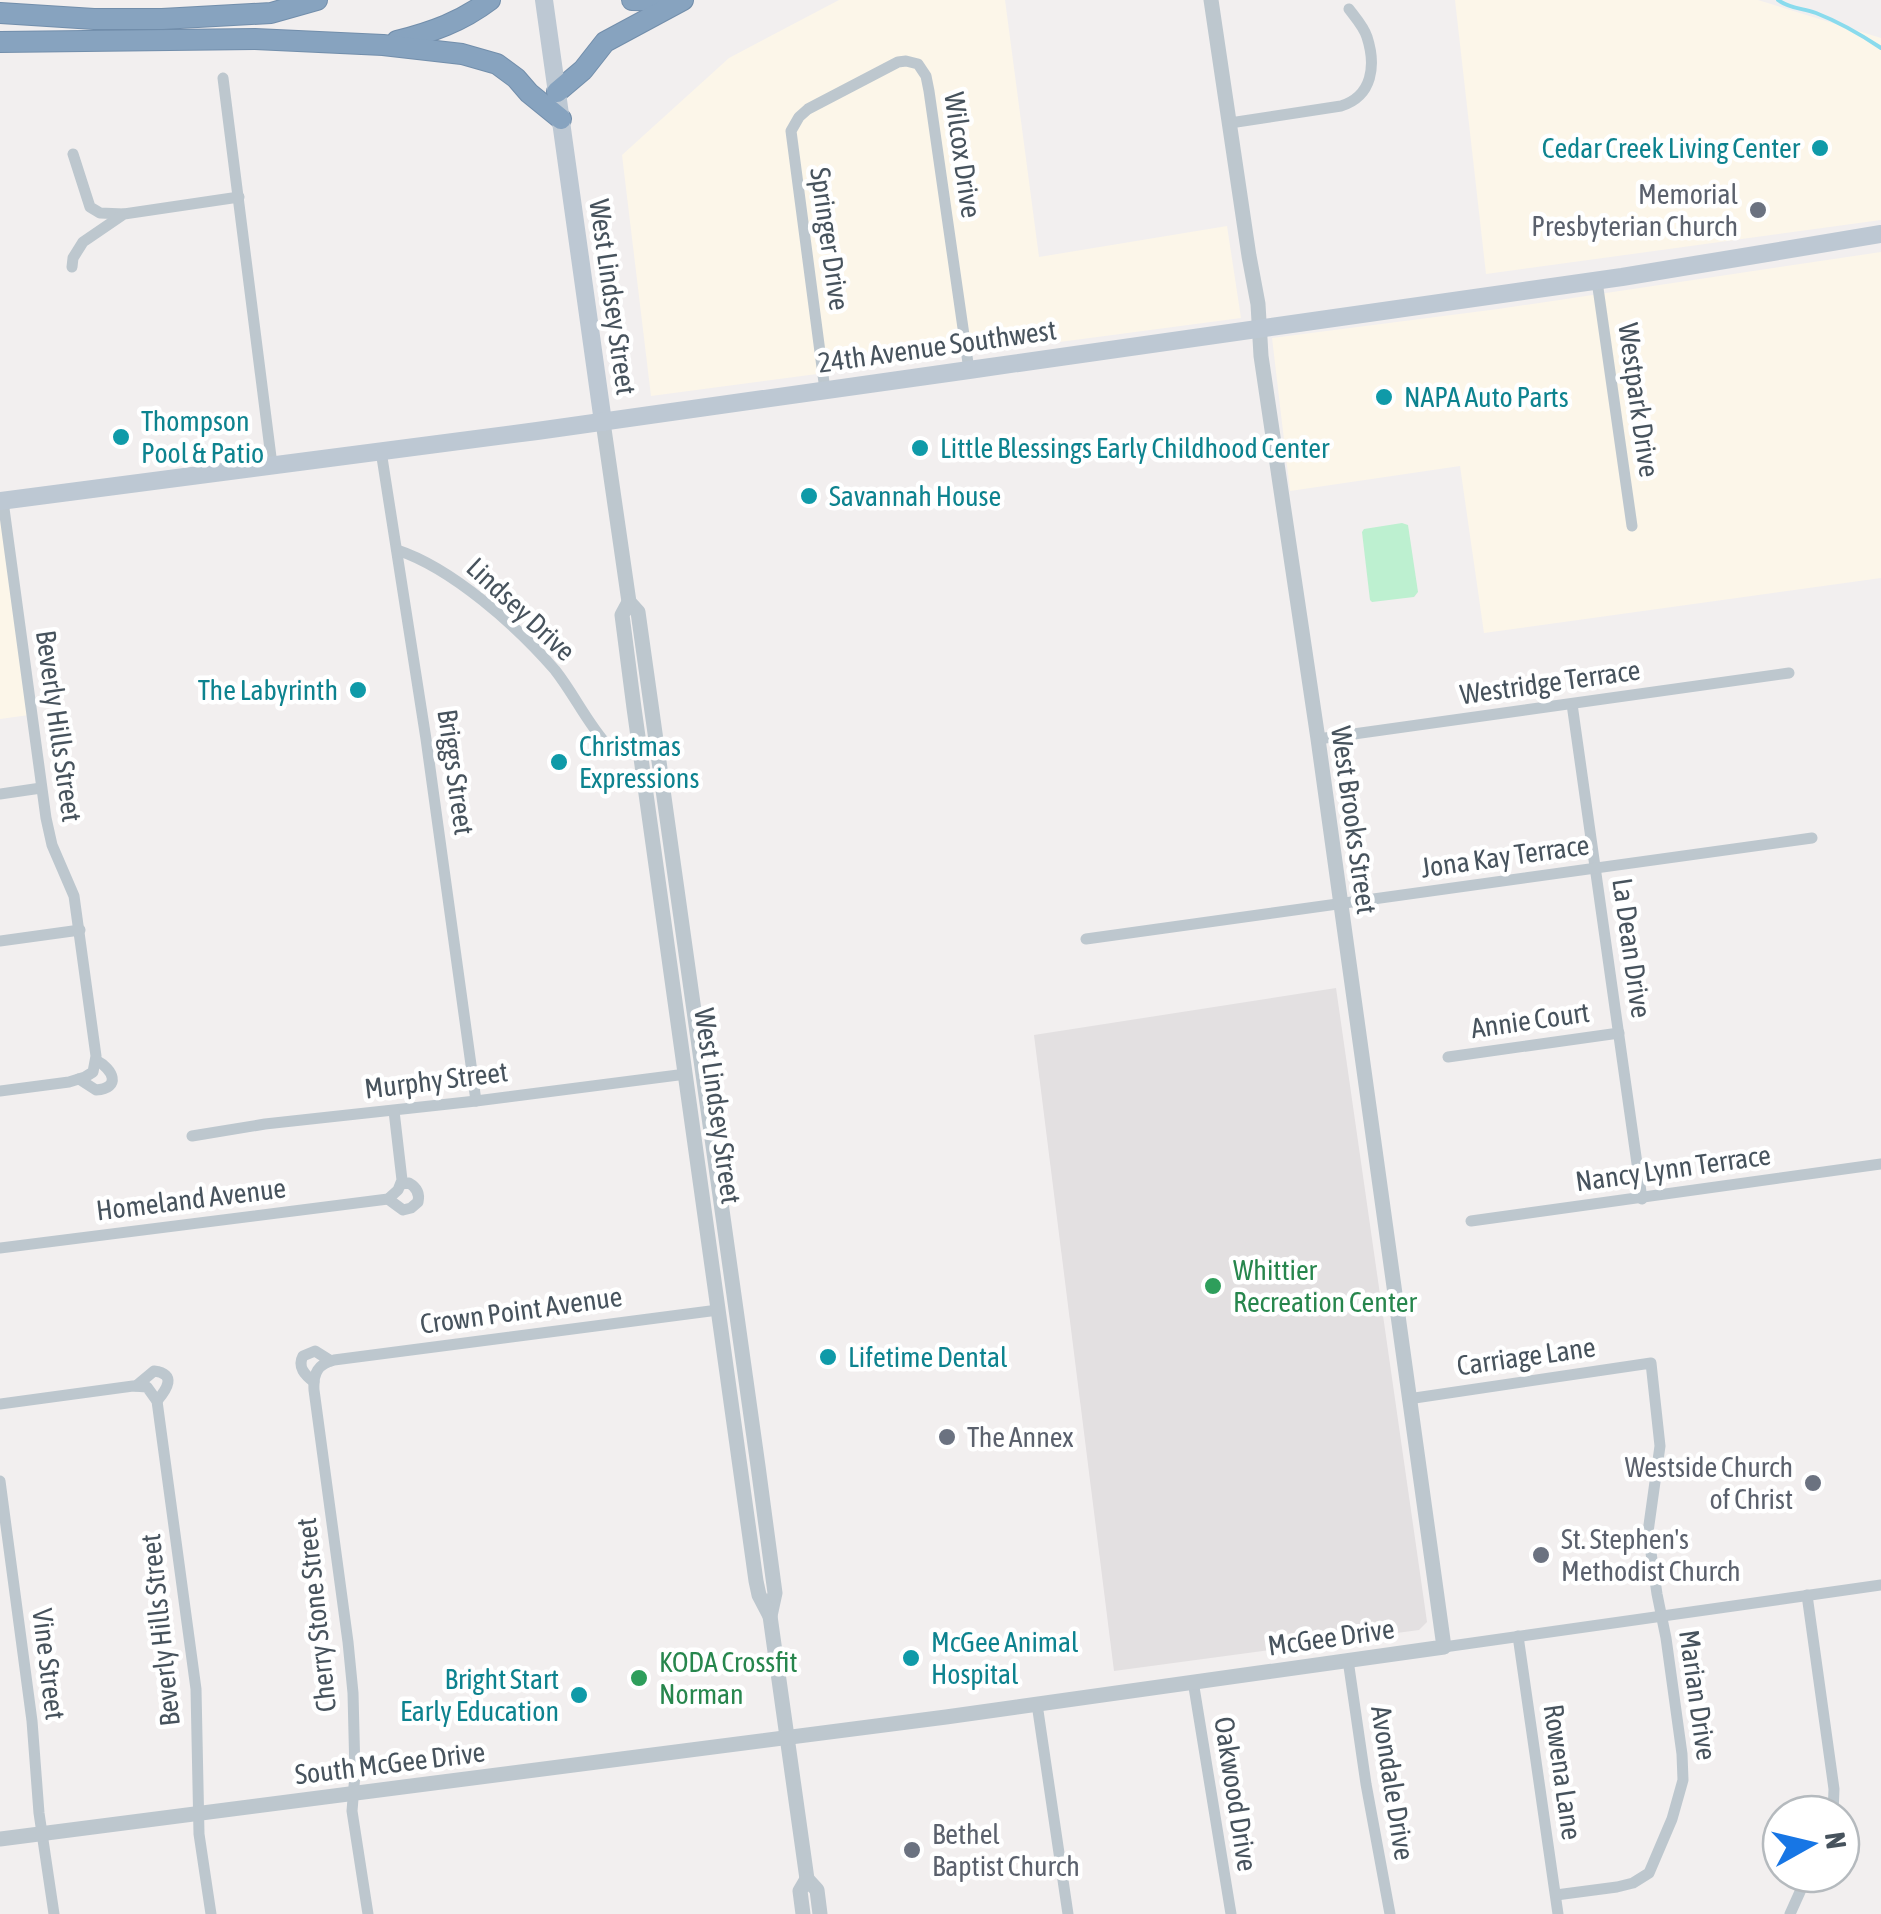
<svg xmlns="http://www.w3.org/2000/svg" width="1881" height="1914" viewBox="0 0 1881 1914" font-family="'Asap Condensed',sans-serif">
  <style>
    .commercial { fill: #fcf6e9 }
    .education { fill: #e3e0e1 }
    .green { fill: #bdf0d0 }
    .lines { fill: none; stroke-linecap: round; stroke-linejoin: round }
    .stream { stroke: #8adbed; stroke-width: 4 }
    .motorway-casing { stroke: #728eab; stroke-width: 22 }
    .minor { stroke: #bdc7ce; stroke-width: 11 }
    .tertiary { stroke: #bdc7ce; stroke-width: 15 }
    .secondary { stroke: #bdc8d3; stroke-width: 18 }
    .motorway { stroke: #87a3bf; stroke-width: 20 }
    .culture-dot { fill: #0f9aa8; stroke: #fff; stroke-width: 4 }
    .worship-dot { fill: #6b7280; stroke: #fff; stroke-width: 4 }
    .leisure-dot { fill: #2e9e5b; stroke: #fff; stroke-width: 4 }
    .labels { text-anchor: middle; stroke-width: 9; stroke-linejoin: round; paint-order: stroke }
    .culture-label { font-size: 28px; fill: #0d838f; stroke: #fff; text-anchor: start }
    .street-label { font-size: 28px; fill: #47535d; stroke: #fff }
    .worship-label { font-size: 28px; fill: #5b616d; stroke: #fff; text-anchor: start }
    .leisure-label { font-size: 28px; fill: #27864d; stroke: #fff; text-anchor: start }
  </style>
  <rect width="100%" height="100%" fill="#f2efef"/>
  <g class="commercial">
    <polygon points="839,0 1005,0 1039,257 1227,226 1241,318 651,396 622,155 729,58"/>
    <polygon points="1455,0 1758,0 1881,38 1881,220 1486,274"/>
    <polygon points="1881,252 1881,578 1484,633 1460,466 1290,491 1272,338 1498,309"/>
    <polygon points="0,514 29,715 0,719"/>
  </g>
  <polygon class="education" points="1336,988 1427,1622 1419,1630 1114,1671 1034,1035"/>
  <polygon class="green" points="1402,523 1408,525 1418,592 1414,597 1372,602 1370,600 1362,532 1364,529"/>
  <g class="lines">
    <path class="stream" d="M1778,0C1790,9 1803,8 1816,13C1839,22 1860,34 1881,48"/>
    <g class="motorway-casing">
      <g id="motorway">
        <polyline points="632,0 673,1"/>
        <polyline points="0,13 94,19 162,19 271,13 317,0"/>
        <path d="M397,41C432,32 461,22 490,0"/>
        <polyline points="0,42 255,39 383,45 462,54 497,64 516,78 529,93 561,119"/>
        <polyline points="557,92 583,70 605,42 683,0"/>
      </g>
    </g>
    <g class="minor">
      <polyline points="223,78 272,465"/>
      <path d="M1230,123L1341,106C1373,96 1376,65 1367,37C1364,27 1355,17 1349,9"/>
      <polyline points="73,154 90,207 100,213 124,214"/>
      <polyline points="72,267 73,258 83,242 124,214 239,197"/>
      <polyline points="1597,281 1632,526"/>
      <polyline points="825,390 791,131 799,117 808,109 898,62 906,61 918,64 926,76 929,91 969,370"/>
      <polyline points="381,451 426,739 476,1101"/>
      <path d="M397,550C452,568 517,626 555,670C574,694 587,723 608,746L619,752L641,755"/>
      <polyline points="1572,704 1642,1199"/>
      <polyline points="1318,739 1789,673"/>
      <polyline points="0,794 41,788"/>
      <polyline points="1086,939 1812,838"/>
      <polyline points="0,941 80,930"/>
      <polyline points="1448,1057 1619,1033"/>
      <path d="M79,1079L96,1090C122,1088 113,1069 96,1060"/>
      <polyline points="0,1091 69,1082 85,1077 93,1072 96,1056 74,896 52,845 46,818 3,501"/>
      <polyline points="192,1136 265,1124 476,1101 686,1074"/>
      <path d="M388,1199L403,1210L411,1208L418,1202C420,1193 416,1187 409,1183L401,1184"/>
      <polyline points="1471,1221 1881,1164"/>
      <polyline points="0,1248 388,1199 398,1190 402,1180 394,1111"/>
      <path d="M314,1382C305,1375 297,1367 303,1356L315,1351L331,1361"/>
      <path d="M136,1386L154,1371C177,1374 167,1389 157,1401"/>
      <polyline points="1408,1399 1651,1363 1660,1446 1648,1532 1657,1594 1666,1638 1682,1754 1683,1780 1672,1819 1649,1873 1633,1883 1617,1887 1556,1895"/>
      <polyline points="0,1404 133,1386 147,1387 157,1401 196,1689 199,1834 211,1914"/>
      <polyline points="0,1481 32,1721 39,1813 54,1914"/>
      <polyline points="1807,1595 1834,1789 1833,1814"/>
      <polyline points="1518,1636 1558,1914"/>
      <polyline points="1444,1647 1881,1585"/>
      <polyline points="1348,1660 1366,1784 1390,1914"/>
      <polyline points="1193,1681 1231,1914"/>
      <polyline points="1037,1704 1068,1914"/>
      <path d="M368,1914L352,1811L355,1774L353,1693L348,1642L314,1390C313,1373 318,1364 334,1360L718,1310"/>
      <polyline points="1790,1914 1808,1874"/>
    </g>
    <g class="tertiary">
      <polyline points="603,422 629,602 638,612 758,1466 775,1593 770,1616 807,1879 817,1890 820,1914"/>
      <polyline points="629,602 622,615 634,708 756,1581 759,1595 770,1616"/>
      <polyline points="0,1839 946,1717 1444,1647 1318,739 1261,356 1258,304 1249,256 1211,0"/>
      <polyline points="803,1914 800,1891 807,1879"/>
    </g>
    <g class="secondary">
      <polyline points="544,0 603,422"/>
      <polyline points="0,501 537,431 969,370 1622,277 1881,234"/>
    </g>
    <use href="#motorway" class="motorway"/>
  </g>
  <g class="culture-dot">
    <circle cx="1820" cy="148" r="10"/>
    <circle cx="1384" cy="397" r="10"/>
    <circle cx="121" cy="437" r="10"/>
    <circle cx="920" cy="448" r="10"/>
    <circle cx="809" cy="496" r="10"/>
    <circle cx="358" cy="690" r="10"/>
    <circle cx="559" cy="762" r="10"/>
    <circle cx="828" cy="1357" r="10"/>
    <circle cx="911" cy="1658" r="10"/>
    <circle cx="579" cy="1695" r="10"/>
  </g>
  <g class="worship-dot">
    <circle cx="1758" cy="210" r="10"/>
    <circle cx="947" cy="1437" r="10"/>
    <circle cx="1813" cy="1483" r="10"/>
    <circle cx="1541" cy="1555" r="10"/>
    <circle cx="912" cy="1850" r="10"/>
  </g>
  <g class="leisure-dot">
    <circle cx="1213" cy="1286" r="10"/>
    <circle cx="639" cy="1678" r="10"/>
  </g>
  <g class="labels">
    <g class="culture-label">
      <text x="1800" y="158" text-anchor="end">Cedar Creek Living Center</text>
      <text x="1404" y="407">NAPA Auto Parts</text>
      <text x="141" y="431">Thompson<tspan x="141" dy="32">Pool &amp; Patio</tspan></text>
      <text x="940" y="458">Little Blessings Early Childhood Center</text>
      <text x="829" y="506">Savannah House</text>
      <text x="338" y="700" text-anchor="end">The Labyrinth</text>
      <text x="579" y="756">Christmas<tspan x="579" dy="32">Expressions</tspan></text>
      <text x="848" y="1367">Lifetime Dental</text>
      <text x="931" y="1652">McGee Animal<tspan x="931" dy="32">Hospital</tspan></text>
      <text x="559" y="1689" text-anchor="end">Bright Start<tspan x="559" dy="32">Early Education</tspan></text>
    </g>
    <g class="street-label">
      <text transform="translate(963 155) rotate(82)" y="10">Wilcox Drive</text>
      <text transform="translate(830 239) rotate(82)" y="10">Springer Drive</text>
      <text transform="translate(613 297) rotate(82)" y="10">West Lindsey Street</text>
      <text transform="translate(937 346) rotate(-8)" y="10">24th Avenue Southwest</text>
      <text transform="translate(1639 400) rotate(82)" y="10">Westpark Drive</text>
      <text transform="translate(521 609) rotate(43)" y="10">Lindsey Drive</text>
      <text transform="translate(1550 682) rotate(-8)" y="10">Westridge Terrace</text>
      <text transform="translate(59 726) rotate(82)" y="10">Beverly Hills Street</text>
      <text transform="translate(456 772) rotate(82)" y="10">Briggs Street</text>
      <text transform="translate(1354 820) rotate(82)" y="10">West Brooks Street</text>
      <text transform="translate(1505 856) rotate(-8)" y="10">Jona Kay Terrace</text>
      <text transform="translate(1632 948) rotate(82)" y="10">La Dean Drive</text>
      <text transform="translate(1530 1020) rotate(-8)" y="10">Annie Court</text>
      <text transform="translate(436 1080) rotate(-7)" y="10">Murphy Street</text>
      <text transform="translate(718 1106) rotate(82)" y="10">West Lindsey Street</text>
      <text transform="translate(1673 1168) rotate(-8)" y="10">Nancy Lynn Terrace</text>
      <text transform="translate(191 1199) rotate(-7)" y="10">Homeland Avenue</text>
      <text transform="translate(521 1310) rotate(-8)" y="10">Crown Point Avenue</text>
      <text transform="translate(1526 1356) rotate(-8)" y="10">Carriage Lane</text>
      <text transform="translate(316 1615) rotate(-96)" y="10">Cherry Stone Street</text>
      <text transform="translate(160 1630) rotate(-96)" y="10">Beverly Hills Street</text>
      <text transform="translate(1331 1637) rotate(-8)" y="10">McGee Drive</text>
      <text transform="translate(49 1664) rotate(83)" y="10">Vine Street</text>
      <text transform="translate(1698 1695) rotate(82)" y="10">Marian Drive</text>
      <text transform="translate(390 1763) rotate(-7)" y="10">South McGee Drive</text>
      <text transform="translate(1563 1772) rotate(82)" y="10">Rowena Lane</text>
      <text transform="translate(1393 1783) rotate(81)" y="10">Avondale Drive</text>
      <text transform="translate(1236 1794) rotate(81)" y="10">Oakwood Drive</text>
    </g>
    <g class="worship-label">
      <text x="1738" y="204" text-anchor="end">Memorial<tspan x="1738" dy="32">Presbyterian Church</tspan></text>
      <text x="967" y="1447">The Annex</text>
      <text x="1793" y="1477" text-anchor="end">Westside Church<tspan x="1793" dy="32">of Christ</tspan></text>
      <text x="1561" y="1549">St. Stephen's<tspan x="1561" dy="32">Methodist Church</tspan></text>
      <text x="932" y="1844">Bethel<tspan x="932" dy="32">Baptist Church</tspan></text>
    </g>
    <g class="leisure-label">
      <text x="1233" y="1280">Whittier<tspan x="1233" dy="32">Recreation Center</tspan></text>
      <text x="659" y="1672">KODA Crossfit<tspan x="659" dy="32">Norman</tspan></text>
    </g>
  </g>
  <g transform="translate(1811 1844) rotate(82)"><circle r="48" fill="#ffffff" stroke="#b5babe" stroke-width="2.5"/>
  <path d="M0-8L18 38L0 25L-18 38Z" fill="#1776e5"/>
  <text y="-15" font-size="28" font-weight="bold" text-anchor="middle" fill="#47535d">N</text>
  </g>
</svg>
